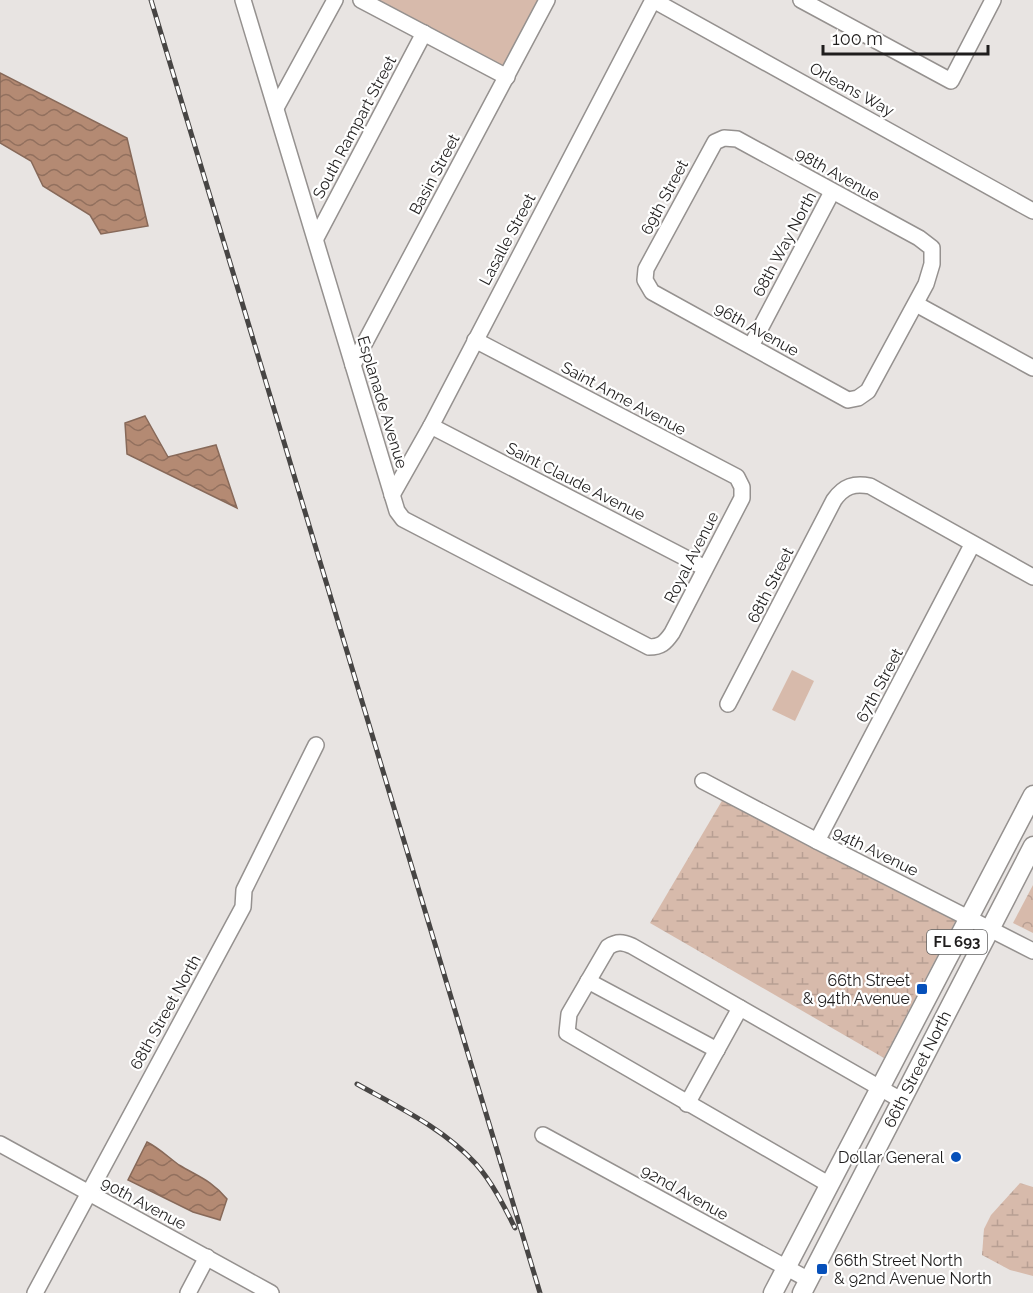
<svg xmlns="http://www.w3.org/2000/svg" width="1033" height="1293" viewBox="0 0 1033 1293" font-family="Raleway,sans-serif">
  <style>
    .forest { fill: url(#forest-crowns) }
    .wetland { fill: url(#wetland-marsh) }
    .park { fill: #d7baab }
    .water { fill: url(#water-waves); stroke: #876959; stroke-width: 1.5 }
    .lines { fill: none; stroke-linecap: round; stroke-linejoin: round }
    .minor-casing { stroke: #95918f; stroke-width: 18 }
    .major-casing { stroke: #95918f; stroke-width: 21 }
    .minor { stroke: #fff; stroke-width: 15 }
    .major { stroke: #fff; stroke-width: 18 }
    .rail-casing { stroke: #474544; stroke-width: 5 }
    .rail { stroke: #fff; stroke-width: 3; stroke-dasharray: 9; stroke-linecap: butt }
    .poi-dot { fill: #0650ba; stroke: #fff; stroke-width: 2 }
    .labels { text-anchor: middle; stroke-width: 4.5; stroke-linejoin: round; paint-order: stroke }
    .shield { fill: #fff; stroke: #626161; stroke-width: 1.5 }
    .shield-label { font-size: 15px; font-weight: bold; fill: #1f1d1d }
    .street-label { font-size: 16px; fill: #1f1d1d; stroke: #fff }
    .poi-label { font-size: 16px; fill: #1f1d1d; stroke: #fff; text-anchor: end }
  </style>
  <defs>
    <pattern id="forest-crowns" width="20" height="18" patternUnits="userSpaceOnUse" patternTransform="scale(1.5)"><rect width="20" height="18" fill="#d7baab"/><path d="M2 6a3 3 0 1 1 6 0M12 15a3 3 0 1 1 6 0" fill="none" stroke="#b89f93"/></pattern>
    <pattern id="wetland-marsh" width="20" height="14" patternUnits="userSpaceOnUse" patternTransform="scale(1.5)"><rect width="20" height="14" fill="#d7baab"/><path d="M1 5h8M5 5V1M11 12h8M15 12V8" fill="none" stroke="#b89f93"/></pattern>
    <pattern id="water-waves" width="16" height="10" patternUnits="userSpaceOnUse" patternTransform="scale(1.5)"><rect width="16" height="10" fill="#b48a73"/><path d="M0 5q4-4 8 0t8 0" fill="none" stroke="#92705e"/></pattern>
  </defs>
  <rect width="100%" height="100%" fill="#e8e4e2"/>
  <polygon class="forest" points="1033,885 1033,933 1013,923"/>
  <g class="wetland">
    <polygon points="723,799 957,918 884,1058 650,923"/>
    <polygon points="1020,1183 1033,1187 1033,1276 1010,1270 982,1255 984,1229 991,1215"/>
  </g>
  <g class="park">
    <polygon points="353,0 550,0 506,82"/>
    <polygon points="792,670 814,681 795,721 772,710"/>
  </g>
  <g class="water">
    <polygon points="0,73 127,138 148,226 101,234 90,215 43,186 31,161 0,143"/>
    <polygon points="145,416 168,457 216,445 237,508 127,454 125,423"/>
    <path d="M147,1142C159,1148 168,1157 179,1165C199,1177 211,1180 227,1199L220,1220L193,1212L128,1180Z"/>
  </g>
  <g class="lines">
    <g class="minor-casing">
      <g id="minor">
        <path d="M243,0L397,511L403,519L649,647C661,647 665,643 672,633L742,498V487L737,477L475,340"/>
        <polyline points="361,0 507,77"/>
        <polyline points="653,0 1033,211"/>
        <polyline points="801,0 951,81 993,0"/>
        <polyline points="276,108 335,0"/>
        <polygon points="724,138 737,139 919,238 932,248 932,264 926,284 868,391 858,398 848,400 652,292 645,280 646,269 715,142"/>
        <polyline points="316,238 424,33"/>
        <polyline points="916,304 1033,368"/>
        <polyline points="751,346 832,192"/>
        <polyline points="353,365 547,0"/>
        <polyline points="431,426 705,568"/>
        <polyline points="392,495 431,426 653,0"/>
        <path d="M728,704L834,500C844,486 854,483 870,486L1033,577"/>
        <polyline points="703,781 817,841 1033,951"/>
        <polyline points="817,841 972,545"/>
        <polyline points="588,981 717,1050"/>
        <polyline points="687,1104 740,1008"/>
        <polyline points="543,1135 809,1280"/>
        <polyline points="0,1144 271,1293"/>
        <path d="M830,1185L567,1033L569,1014L608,947C617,941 623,942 632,946L901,1100"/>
        <polyline points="35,1293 243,907 244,890 316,745"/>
        <polyline points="188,1293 207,1257"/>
      </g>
    </g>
    <g class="major-casing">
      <g id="major">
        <polyline points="773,1293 1033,795"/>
        <polyline points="802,1293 1033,846"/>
      </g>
    </g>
    <use href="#minor" class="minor"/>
    <use href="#major" class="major"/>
    <g class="rail-casing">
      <g id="rail">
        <polyline points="151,0 540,1293"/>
        <path d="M357,1084C398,1107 443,1128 476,1164C492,1182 504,1206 515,1228"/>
      </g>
    </g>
    <use href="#rail" class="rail"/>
  </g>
  <g class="poi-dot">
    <rect x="916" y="983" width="12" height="12" rx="3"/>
    <circle cx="956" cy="1157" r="6"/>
    <rect x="816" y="1263" width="12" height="12" rx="3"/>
  </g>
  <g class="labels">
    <rect class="shield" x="927" y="930" width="60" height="24" rx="4.5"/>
    <g class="shield-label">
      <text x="957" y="947">FL 693</text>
    </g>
    <g class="street-label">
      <text transform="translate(852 89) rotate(29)" y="6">Orleans Way</text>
      <text transform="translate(354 127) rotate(-62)" y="6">South Rampart Street</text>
      <text transform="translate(434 174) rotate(-62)" y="6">Basin Street</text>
      <text transform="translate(838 174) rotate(29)" y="6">98th Avenue</text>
      <text transform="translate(664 197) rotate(-62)" y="6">69th Street</text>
      <text transform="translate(507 239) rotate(-62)" y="6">Lasalle Street</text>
      <text transform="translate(784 244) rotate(-62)" y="6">68th Way North</text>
      <text transform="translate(757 329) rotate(29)" y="6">96th Avenue</text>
      <text transform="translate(624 398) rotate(28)" y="6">Saint Anne Avenue</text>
      <text transform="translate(383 402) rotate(73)" y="6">Esplanade Avenue</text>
      <text transform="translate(576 481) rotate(27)" y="6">Saint Claude Avenue</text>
      <text transform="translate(691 557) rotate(-63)" y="6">Royal Avenue</text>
      <text transform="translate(770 585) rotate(-63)" y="6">68th Street</text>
      <text transform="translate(879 685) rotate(-62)" y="6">67th Street</text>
      <text transform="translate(876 851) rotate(26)" y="6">94th Avenue</text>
      <text transform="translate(165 1012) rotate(-61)" y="6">68th Street North</text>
      <text transform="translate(917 1069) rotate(-63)" y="6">66th Street North</text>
      <text transform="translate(685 1192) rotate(29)" y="6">92nd Avenue</text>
      <text transform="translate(144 1203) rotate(28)" y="6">90th Avenue</text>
    </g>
    <g class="poi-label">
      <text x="910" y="986">66th Street<tspan x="910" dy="18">&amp; 94th Avenue</tspan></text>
      <text x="944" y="1163">Dollar General</text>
      <text x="834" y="1266" text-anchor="start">66th Street North<tspan x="834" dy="18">&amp; 92nd Avenue North</tspan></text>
    </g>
  </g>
  <path d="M823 45v9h165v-9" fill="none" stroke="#1f1d1d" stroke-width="3"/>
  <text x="832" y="45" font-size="18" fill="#1f1d1d" stroke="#ffffff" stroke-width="4.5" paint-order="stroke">100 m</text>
</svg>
